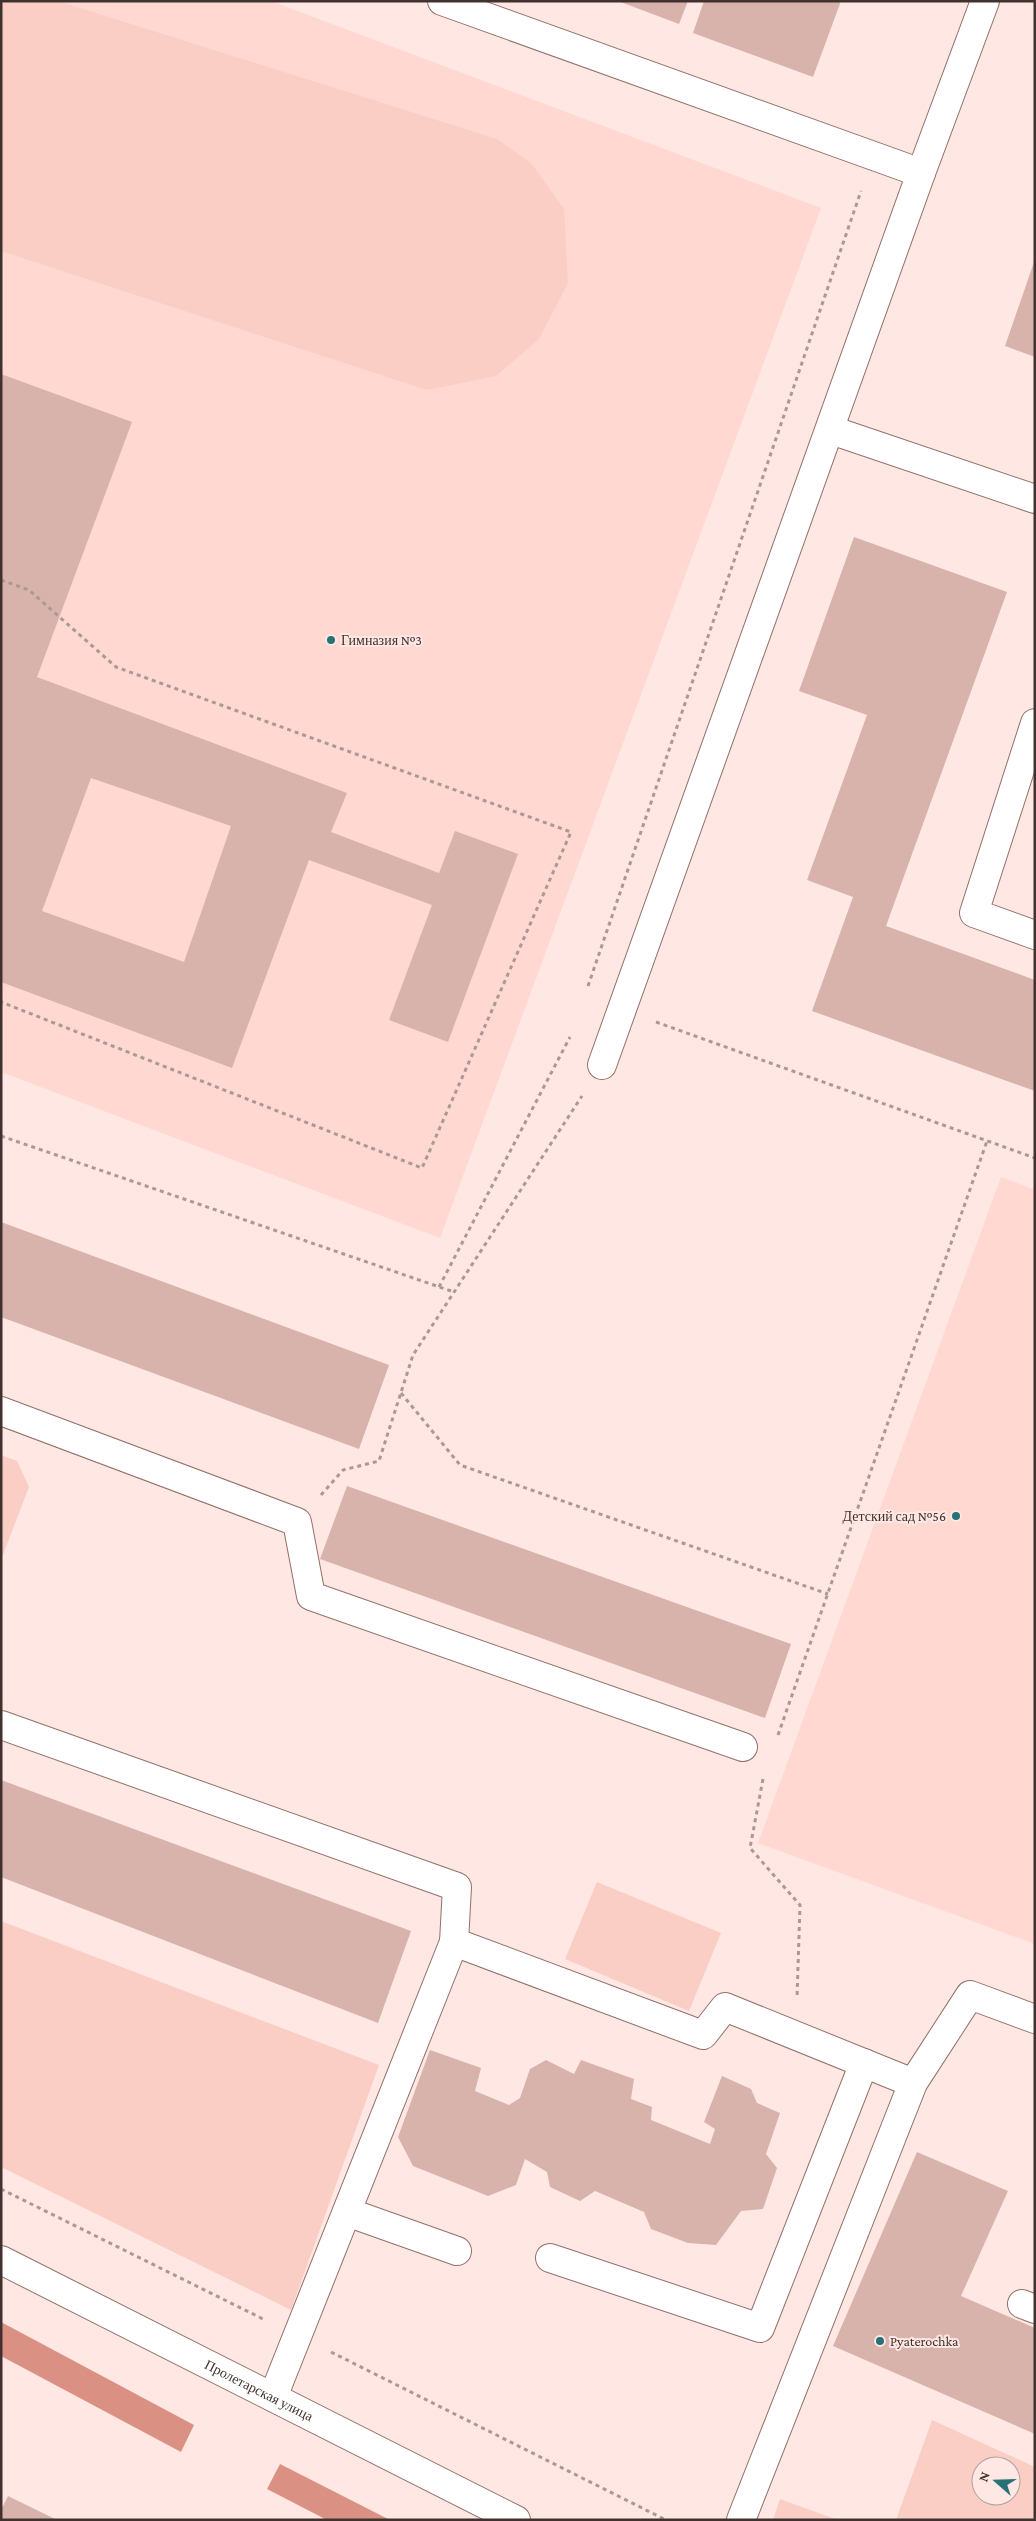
<svg xmlns="http://www.w3.org/2000/svg" width="1036" height="2521" viewBox="0 0 1036 2521" font-family="'Crimson Pro',serif">
  <style>
    .built { fill: #fed8d1 }
    .green { fill: #facec5; fill-rule: evenodd }
    .forest { fill: #da9184 }
    .building { fill: #d8b3ac; fill-rule: evenodd }
    .lines { fill: none; stroke-linecap: round; stroke-linejoin: round }
    .minor-casing { stroke: #927069; stroke-width: 30 }
    .major-casing { stroke: #927069; stroke-width: 30 }
    .path { stroke: #ac9894; stroke-width: 3; stroke-dasharray: 4 4; stroke-linecap: butt }
    .minor { stroke: #fff; stroke-width: 28 }
    .major { stroke: #fff; stroke-width: 28 }
    .poi-dot { fill: #277177; stroke: #ffe7e3; stroke-width: 2 }
    .labels { text-anchor: middle; stroke-width: 4; stroke-linejoin: round; paint-order: stroke }
    .poi-label { font-size: 14px; fill: #41322f; stroke: #ffe7e3; text-anchor: start }
    .street-label { font-size: 14px; fill: #41322f; stroke: #ffe7e3 }
  </style>
  <rect width="100%" height="100%" fill="#ffe7e3"/>
  <g class="built">
    <polygon points="1,1 271,1 821,208 440,1238 1,1072"/>
    <polygon points="1001,1177 1035,1190 1035,1944 758,1843"/>
  </g>
  <g class="green">
    <polygon points="1,1 58,1 497,139 531,163 564,209 568,283 539,339 496,376 427,390 1,251"/>
    <polygon points="1,1455 17,1461 29,1487 1,1560"/>
    <polygon points="597,1882 721,1933 689,2011 565,1959"/>
    <polygon points="1,1921 379,2065 291,2310 1,2167"/>
    <path d="M932,2420L1035,2467V2520H896ZM981,2466H1011V2496H981Z"/>
    <polygon points="780,2499 838,2520 773,2520"/>
  </g>
  <g class="forest">
    <polygon points="1,2322 194,2425 181,2452 1,2356"/>
    <polygon points="280,2464 390,2520 327,2520 267,2489"/>
  </g>
  <g class="building">
    <polygon points="618,1 688,1 679,24"/>
    <polygon points="704,1 841,1 813,77 693,33"/>
    <polygon points="1034,262 1035,262 1035,357 1005,346"/>
    <path d="M1,374L132,422L37,677L347,793L331,832L439,873L455,831L518,854L448,1042L389,1020L432,905L309,860L232,1068L1,982ZM91,778L231,826L184,962L42,911Z"/>
    <polygon points="854,537 1007,592 886,926 1035,980 1035,1091 812,1011 853,897 807,880 867,715 799,691"/>
    <polygon points="1,1222 389,1365 359,1449 1,1317"/>
    <polygon points="347,1486 791,1644 765,1718 320,1559"/>
    <polygon points="1,1780 411,1931 378,2023 1,1877"/>
    <polygon points="430,2050 481,2068 475,2091 509,2105 520,2098 530,2069 546,2060 574,2074 581,2060 634,2079 631,2099 652,2107 651,2120 710,2144 715,2129 704,2122 722,2076 751,2089 757,2103 780,2113 766,2154 777,2168 763,2209 741,2211 716,2245 688,2243 651,2229 644,2212 595,2191 580,2201 550,2187 547,2172 525,2159 516,2185 488,2196 413,2166 398,2137"/>
    <polygon points="917,2152 1008,2191 961,2296 1035,2328 1035,2434 833,2346"/>
    <polygon points="8,2496 57,2520 1,2520 1,2510"/>
  </g>
  <g class="lines">
    <g class="minor-casing">
      <g id="minor">
        <polyline points="442,1 921,173"/>
        <polyline points="831,430 1035,499"/>
        <polyline points="1035,723 974,913 1035,935"/>
        <polyline points="602,1065 921,173 985,1"/>
        <polyline points="1,1411 297,1522 311,1596 743,1747"/>
        <polyline points="1,1725 457,1887 454,1942"/>
        <polyline points="347,2212 457,2251"/>
        <polyline points="550,2258 760,2328 864,2063"/>
        <polyline points="1022,2304 1035,2309"/>
        <polyline points="273,2397 454,1942 703,2035 725,2007 913,2083"/>
        <polyline points="741,2520 913,2083 970,1995 1035,2019"/>
      </g>
    </g>
    <g class="major-casing">
      <g id="major">
        <path id="s1" d="M1,2260L516,2520"/>
      </g>
    </g>
    <g class="path">
      <polyline points="1,580 29,590 116,667 571,832 422,1168 1,1002"/>
      <polyline points="588,986 861,191"/>
      <polyline points="656,1022 1035,1158"/>
      <polyline points="1,1136 454,1292"/>
      <polyline points="439,1287 570,1037"/>
      <polyline points="401,1393 460,1465 828,1594"/>
      <polyline points="321,1495 343,1470 379,1461 413,1355 582,1096"/>
      <polyline points="778,1735 987,1141"/>
      <polyline points="763,1779 750,1848 800,1905 797,1998"/>
      <polyline points="1,2189 265,2320"/>
      <polyline points="331,2352 666,2520"/>
    </g>
    <use href="#minor" class="minor"/>
    <use href="#major" class="major"/>
  </g>
  <g class="poi-dot">
    <circle cx="331" cy="640" r="5"/>
    <circle cx="956" cy="1516" r="5"/>
    <circle cx="880" cy="2341" r="5"/>
  </g>
  <g class="labels">
    <g class="poi-label">
      <text x="341" y="645">Гимназия №3</text>
      <text x="946" y="1521" text-anchor="end">Детский сад №56</text>
      <text x="890" y="2346">Pyaterochka</text>
    </g>
    <g class="street-label">
      <text dy="5" stroke="none"><textPath href="#s1" startOffset="289">Пролетарская улица</textPath></text>
    </g>
  </g>
  <rect width="1036" height="2521" fill="none" stroke="#41322f" stroke-width="5"/>
  <g transform="translate(996 2481) rotate(290)"><circle r="24" fill="#ffe7e3" stroke="#b39f9b"/>
  <path d="M0-4L9 19L0 12L-9 19Z" fill="#277177"/>
  <text y="-8" font-size="14" font-weight="bold" text-anchor="middle" fill="#41322f">N</text>
  </g>
</svg>
